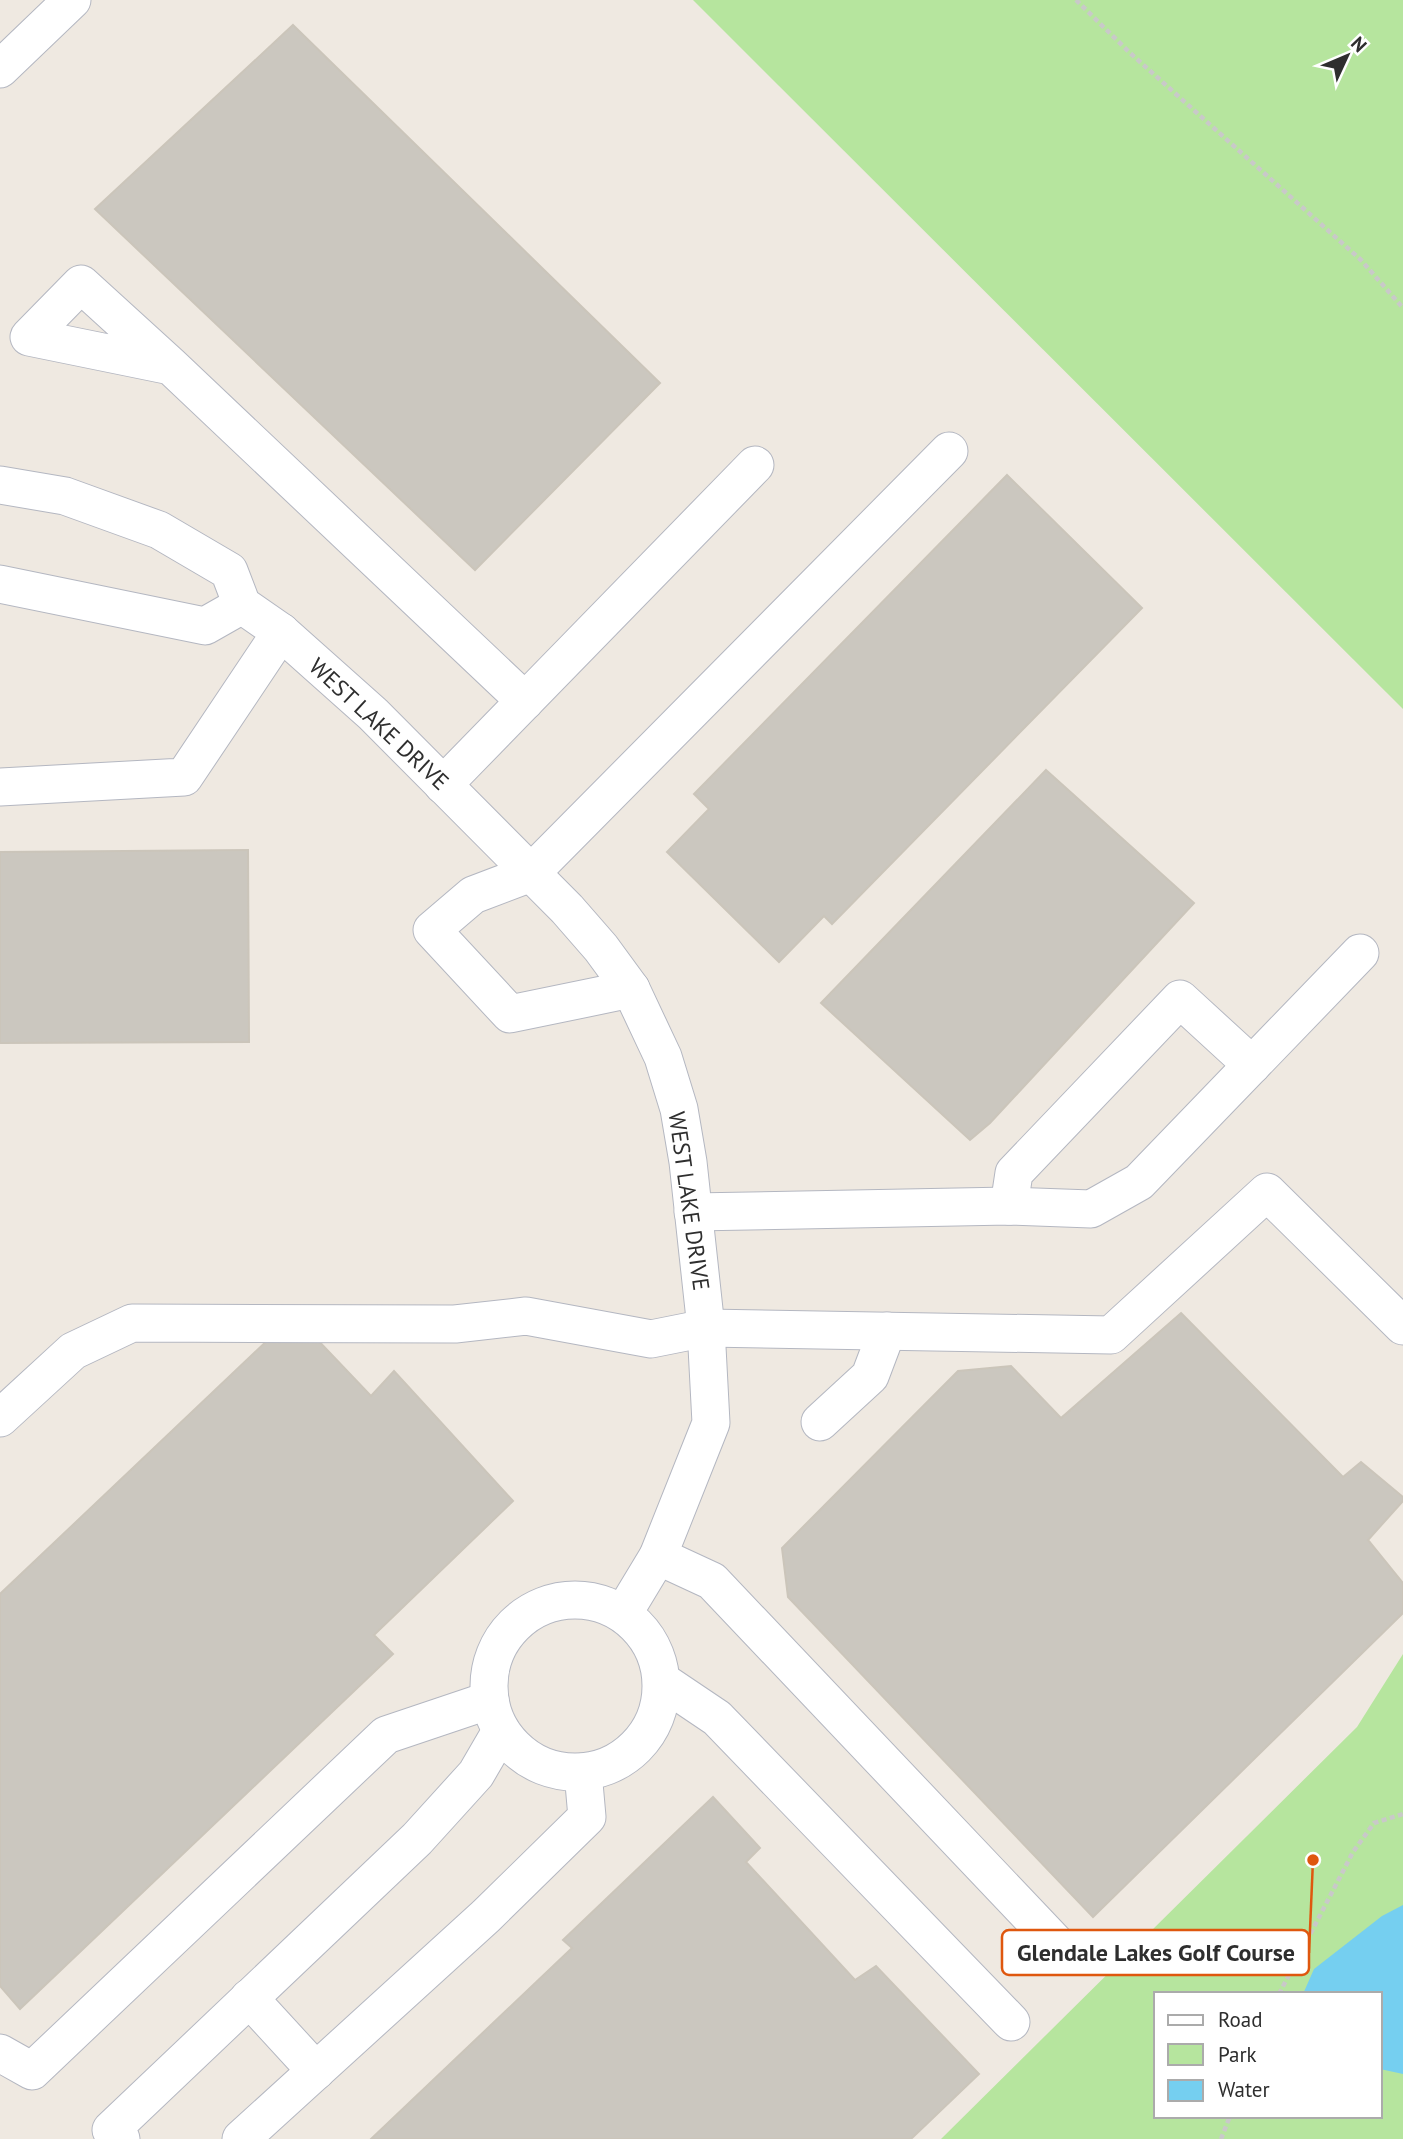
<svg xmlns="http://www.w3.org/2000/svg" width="1403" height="2139" viewBox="0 0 1403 2139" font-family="'PT Sans',sans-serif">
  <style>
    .green { fill: #b6e59e; fill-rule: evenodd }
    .water { fill: #75cff0 }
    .building { fill: #cbc7bf; stroke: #cbc5ba; stroke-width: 2 }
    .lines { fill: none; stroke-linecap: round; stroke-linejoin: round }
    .minor-casing { stroke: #b4b7c1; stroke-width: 39 }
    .path { stroke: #c9c9c9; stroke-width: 4.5; stroke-dasharray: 5 3.5; stroke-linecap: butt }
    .minor { stroke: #fff; stroke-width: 37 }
    .labels { text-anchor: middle; stroke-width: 5; stroke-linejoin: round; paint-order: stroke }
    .street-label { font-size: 23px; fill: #2e2e2e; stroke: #fff }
    .leader { fill: none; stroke: #df570e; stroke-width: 2.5 }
    .callout-dot { fill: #df570e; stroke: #fff; stroke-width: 2.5 }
    .callout { fill: #fff; stroke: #df570e; stroke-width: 2.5 }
    .callout-label { font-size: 24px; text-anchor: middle; font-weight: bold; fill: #2e2e2e }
  </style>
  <rect width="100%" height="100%" fill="#efe9e1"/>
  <g class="green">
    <polygon points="693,0 1403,0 1403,709"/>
    <path d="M1403,1654V2139H941L1357,1727ZM1156,1994H1380V2116H1156Z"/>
  </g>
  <polygon class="water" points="1403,1905 1403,2074 1380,2069 1380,1994 1303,1994 1314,1969 1382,1916"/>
  <g class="building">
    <polygon points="293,25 660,383 475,570 95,209"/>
    <polygon points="1007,475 1142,608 832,924 824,916 779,962 667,852 709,809 694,794"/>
    <polygon points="1046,770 1194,903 990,1123 970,1140 821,1003"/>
    <polygon points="248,850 249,1042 0,1043 0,852"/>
    <polygon points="1181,1313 1343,1477 1361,1462 1403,1497 1403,1501 1368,1540 1403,1583 1403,1613 1093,1917 788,1597 782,1548 958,1371 1011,1366 1061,1418"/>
    <polygon points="311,1333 371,1396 394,1371 513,1501 374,1635 393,1654 20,2009 0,1986 0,1594 272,1336"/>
    <polygon points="713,1797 760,1848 746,1862 855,1980 876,1966 979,2074 911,2139 371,2139 572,1948 563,1940"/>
  </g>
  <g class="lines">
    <g class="minor-casing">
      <g id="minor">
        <polyline points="0,69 72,0"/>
        <polyline points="171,366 29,337 81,284 171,366 525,701"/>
        <polyline points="0,485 65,496 159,530 229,571 242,605 281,632 373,714 567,909 601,948 631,989 663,1057 679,1109 688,1162 706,1328 711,1423 658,1556 623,1614"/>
        <polyline points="0,584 205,626 242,605"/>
        <polyline points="443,785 755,465"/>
        <polyline points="0,787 184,777 281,632"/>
        <polyline points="631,989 510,1014 432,930 473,895 531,873 949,451"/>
        <polyline points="1009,1206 1014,1173 1180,999 1252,1065"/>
        <polyline points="693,1212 1009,1206 1091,1209 1139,1182 1360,953"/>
        <polyline points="0,1418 73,1351 132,1323 455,1324 526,1316 651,1339 706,1328 1111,1335 1267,1192 1403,1326"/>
        <polyline points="820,1422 870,1376 887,1331"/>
        <polyline points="658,1556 712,1581 1065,1953"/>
        <circle cx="575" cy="1686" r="86"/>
        <polyline points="662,1681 717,1718 1011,2022"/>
        <polyline points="249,1998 316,2071"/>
        <polyline points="0,2053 32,2071 386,1735 490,1700"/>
        <polyline points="121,2139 111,2130 417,1839 476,1774 501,1731"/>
        <polyline points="241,2139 486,1916 587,1817 583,1772"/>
      </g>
    </g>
    <g class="path">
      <polyline points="1076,0 1129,52 1361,260 1403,308"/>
      <polyline points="1279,1994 1353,1852 1374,1823 1403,1814"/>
      <polyline points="1221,2139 1230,2116"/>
    </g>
    <use href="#minor" class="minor"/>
  </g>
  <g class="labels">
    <g class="street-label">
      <text transform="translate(379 724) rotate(43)" y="8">WEST LAKE DRIVE</text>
      <text transform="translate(689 1201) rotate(82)" y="8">WEST LAKE DRIVE</text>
    </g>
  </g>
  <path class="leader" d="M1313 1860L1309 1953"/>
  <circle class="callout-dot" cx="1313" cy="1860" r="7"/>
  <rect class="callout" x="1002" y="1930" width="307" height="45" rx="7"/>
  <g class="callout-label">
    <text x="1156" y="1961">Glendale Lakes Golf Course</text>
  </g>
  <rect x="1154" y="1992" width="228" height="126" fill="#ffffff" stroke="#ababab" stroke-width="2"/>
  <rect x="1168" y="2015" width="35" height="10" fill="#ffffff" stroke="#ababab" stroke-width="2"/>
  <text x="1218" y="2027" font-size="21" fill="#2e2e2e">Road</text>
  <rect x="1168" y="2044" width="35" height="21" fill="#b6e59e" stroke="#ababab" stroke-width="2"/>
  <text x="1218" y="2062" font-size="21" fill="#2e2e2e">Park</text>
  <rect x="1168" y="2080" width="35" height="21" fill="#75cff0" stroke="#ababab" stroke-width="2"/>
  <text x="1218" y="2097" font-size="21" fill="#2e2e2e">Water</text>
  <g transform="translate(1347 56) rotate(46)" stroke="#ffffff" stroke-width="5" paint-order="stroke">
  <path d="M0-5L12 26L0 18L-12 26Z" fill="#2e2e2e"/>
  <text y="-10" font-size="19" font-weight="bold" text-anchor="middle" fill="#2e2e2e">N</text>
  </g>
</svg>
